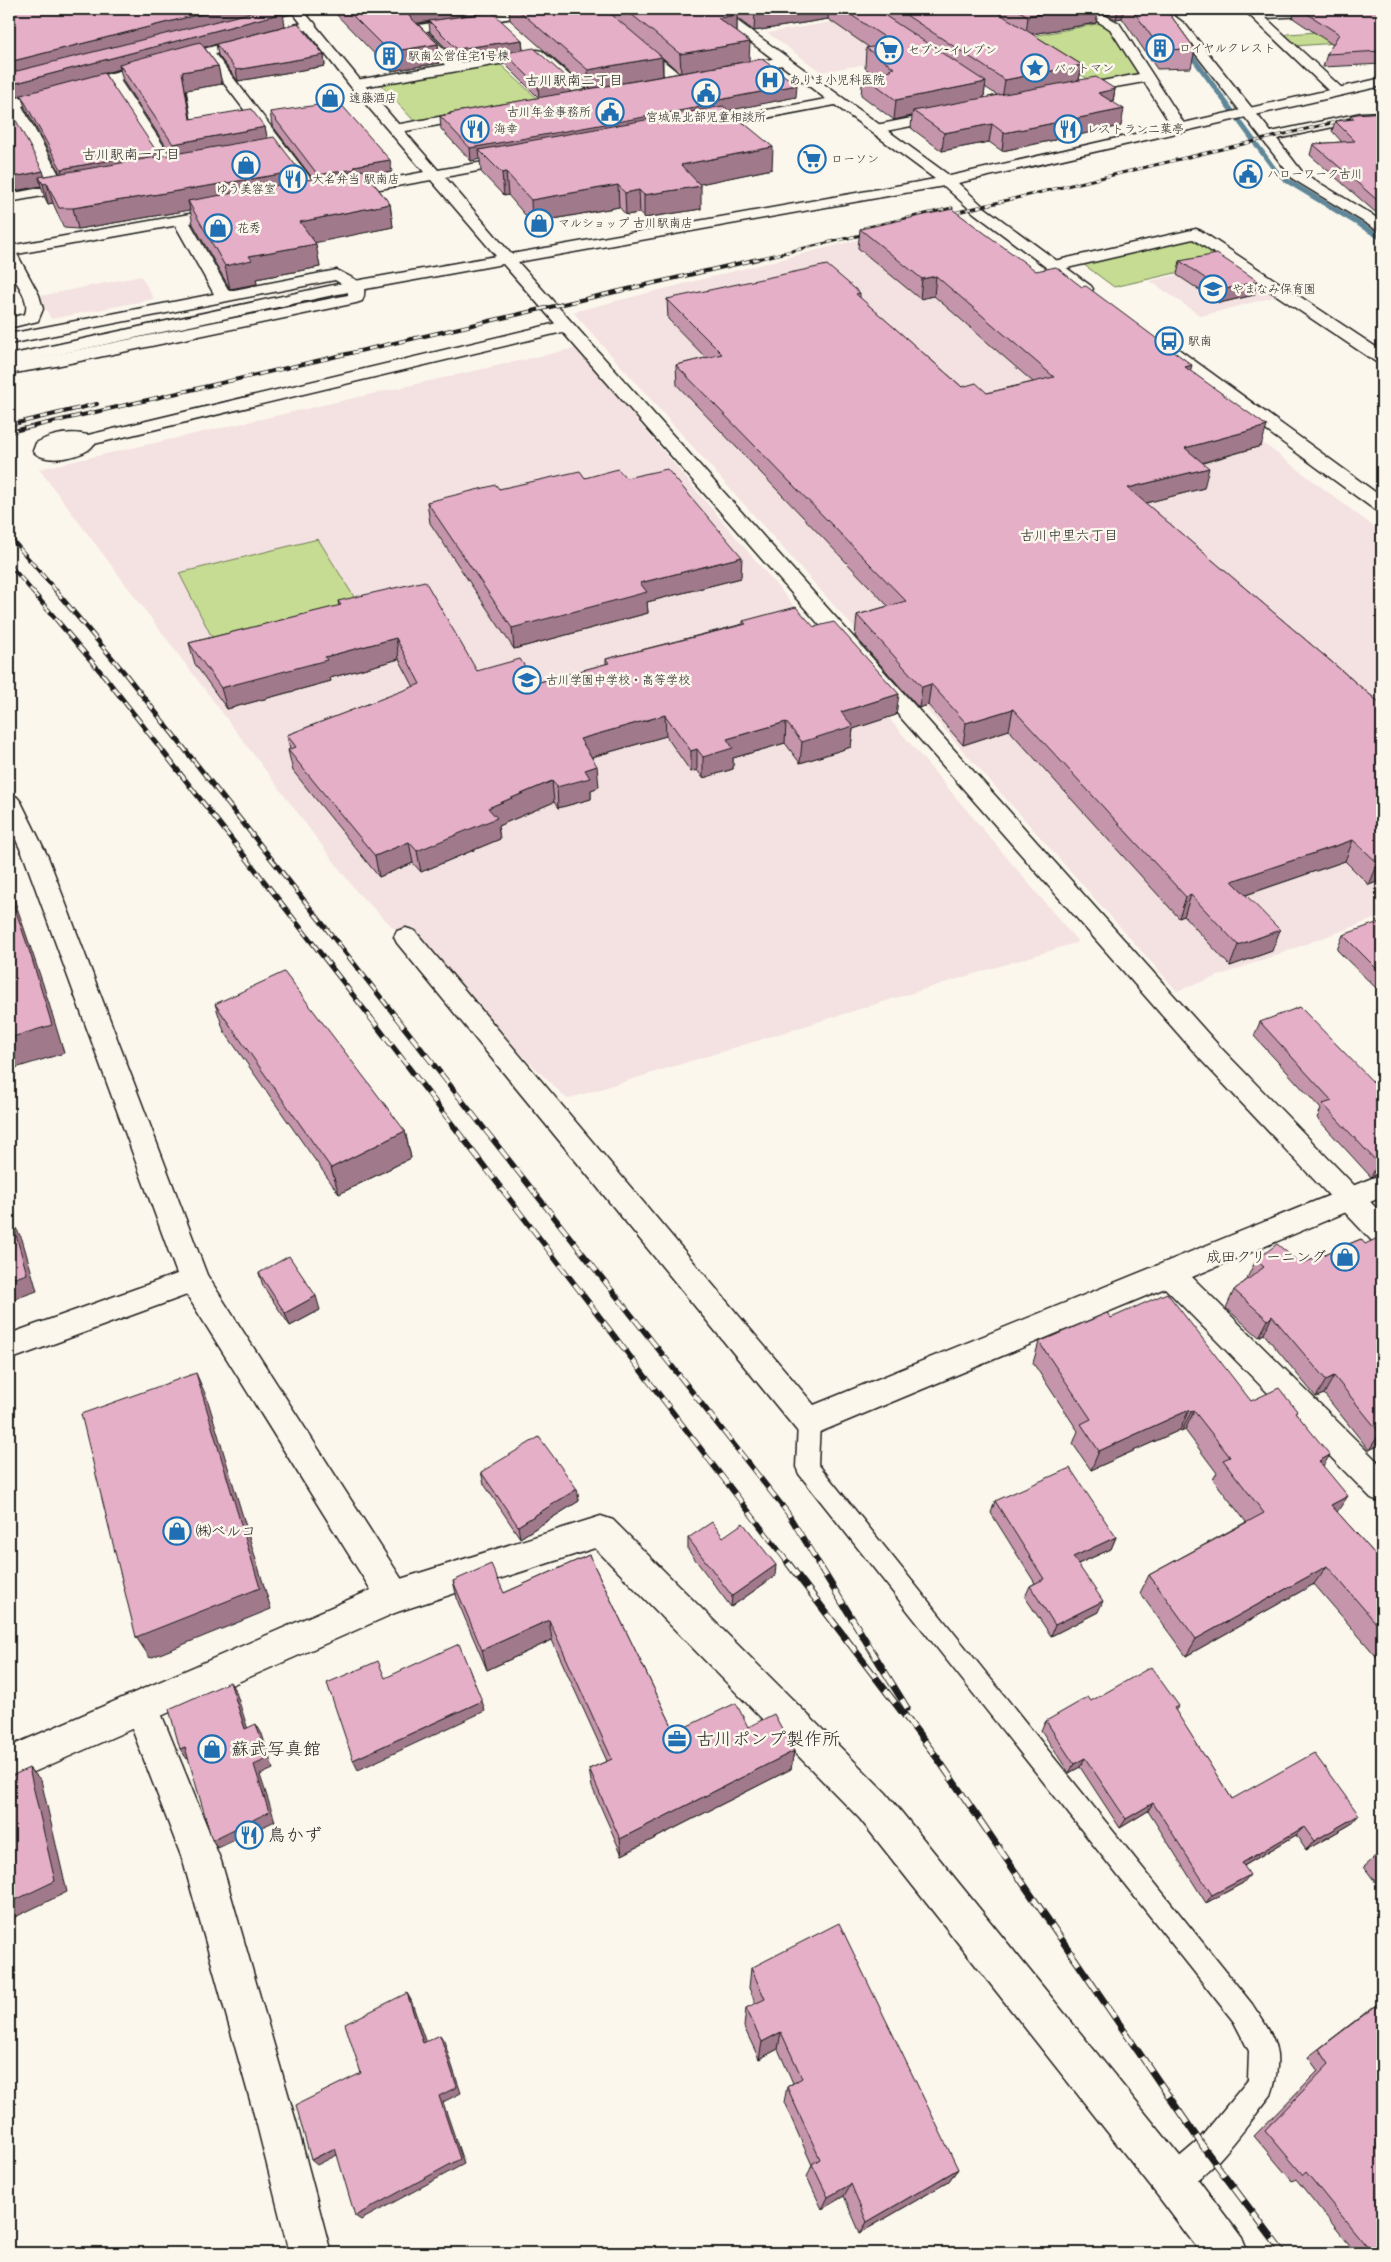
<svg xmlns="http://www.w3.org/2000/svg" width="1391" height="2262" viewBox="0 0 1391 2262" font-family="Mali,'Klee One',sans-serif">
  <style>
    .built { fill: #f4e1e1 }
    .green { fill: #c5dc92; stroke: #707c57 }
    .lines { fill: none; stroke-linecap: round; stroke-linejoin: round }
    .stream { stroke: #5f8799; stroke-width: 5 }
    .lane-casing { stroke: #1c1c1c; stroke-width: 3 }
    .street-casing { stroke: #1c1c1c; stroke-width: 3 }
    .secondary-casing { stroke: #1c1c1c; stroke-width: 3 }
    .lane { fill: #fbf7ec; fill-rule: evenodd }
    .street { fill: #fbf7ec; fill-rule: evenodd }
    .secondary { fill: #fbf7ec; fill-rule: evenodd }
    .rail-far4-casing { stroke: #1c1c1c; stroke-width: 3 }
    .rail-far3-casing { stroke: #1c1c1c; stroke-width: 4 }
    .rail-far2-casing { stroke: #1c1c1c; stroke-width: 5 }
    .rail-far1-casing { stroke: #1c1c1c; stroke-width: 5.5 }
    .rail-casing { stroke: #1c1c1c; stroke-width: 7 }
    .rail-far4 { stroke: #fbf7ec; stroke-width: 2; stroke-dasharray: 5.5; stroke-linecap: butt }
    .rail-far3 { stroke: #fbf7ec; stroke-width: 2.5; stroke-dasharray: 8; stroke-linecap: butt }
    .rail-far2 { stroke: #fbf7ec; stroke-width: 3; stroke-dasharray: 9; stroke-linecap: butt }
    .rail-far1 { stroke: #fbf7ec; stroke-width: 4; stroke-dasharray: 12; stroke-linecap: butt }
    .rail { stroke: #fbf7ec; stroke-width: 5; stroke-dasharray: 16; stroke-linecap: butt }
    .wall { fill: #c596ab; stroke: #1c1c1c; fill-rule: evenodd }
    .shaded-wall { fill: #a07a8b; stroke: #1c1c1c }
    .building { fill: #e5afc7; stroke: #1c1c1c }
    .labels { text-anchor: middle; stroke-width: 5; stroke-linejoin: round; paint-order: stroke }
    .far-poi-label { font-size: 12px; fill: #1c1c1c; stroke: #fbf7ec; text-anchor: start }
    .far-neighbourhood-label { font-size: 14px; fill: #1c1c1c; stroke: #fbf7ec }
    .poi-label { font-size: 15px; fill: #1c1c1c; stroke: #fbf7ec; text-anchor: end }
    .near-poi-label { font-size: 18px; fill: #1c1c1c; stroke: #fbf7ec; text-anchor: start }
  </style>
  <rect width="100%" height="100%" fill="#fbf7ec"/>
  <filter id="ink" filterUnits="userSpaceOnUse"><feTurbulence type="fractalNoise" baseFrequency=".02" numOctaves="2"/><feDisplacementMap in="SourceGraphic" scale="10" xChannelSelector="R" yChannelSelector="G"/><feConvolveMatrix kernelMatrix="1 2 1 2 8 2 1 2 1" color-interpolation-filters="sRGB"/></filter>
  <g filter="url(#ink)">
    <g class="built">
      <polygon points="861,17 917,55 821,72 768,33"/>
      <polygon points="960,214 1382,533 1382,916 1177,991 573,312"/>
      <polygon points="1226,264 1277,296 1201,316 1150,281"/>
      <polygon points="141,276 154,299 51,319 40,296"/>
      <polygon points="576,348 1078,942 567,1099 357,892 39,469"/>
    </g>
    <g class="green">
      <polygon points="1102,23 1109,26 1143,74 1102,83 1093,82 1022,38"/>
      <polygon points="1382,28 1382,40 1294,46 1285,36 1287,34"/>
      <polygon points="500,64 539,100 415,122 380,84"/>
      <polygon points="1195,239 1228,261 1114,287 1083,264"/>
      <polygon points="318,539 364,613 219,651 179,573"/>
    </g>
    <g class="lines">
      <polyline class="stream" points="1186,48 1275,170 1286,180 1382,238"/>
      <g class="lane-casing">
        <path id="lane" d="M809,1413L817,1415L820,1422L818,1464L1252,2004C1260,2017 1273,2033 1276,2049C1279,2062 1276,2082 1271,2095C1245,2127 1212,2179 1173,2195L1163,2191L1159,2181L1163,2171L1197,2142L1248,2080L1249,2051L1234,2022L799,1474L796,1467L798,1422L801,1415Z"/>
      </g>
      <g class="street-casing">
        <g id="street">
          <polygon points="277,9 297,9 295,12 245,25 239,21 241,18"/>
          <polygon points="524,9 553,9 547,13 426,31 458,63 537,50 542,51 590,93 592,96 590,99 580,99 535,58 356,88 349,84 356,80 445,65 412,32 411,29 412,26"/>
          <polygon points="587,9 600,9 682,76 684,79 682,82 672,82"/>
          <polygon points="1078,9 1093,9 1119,23 1187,128 1185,131 1175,131 1144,82 1070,95 1065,94 1063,91 1065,88 1139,74 1110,29"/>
          <polygon points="1152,9 1165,9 1185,24 1271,132 1361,113 1382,112 1382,120 1361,121 1277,139 1303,173 1382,221 1382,232 1377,230 1293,179 1177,30"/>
          <polygon points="1243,9 1256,9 1259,11 1365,9 1359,13 1266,18 1343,89 1345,92 1343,95 1333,95"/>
          <polygon points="310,21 314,22 316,25 314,28 215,54 322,193 324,196 322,199 312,199 204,57 120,80 179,169 177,172 167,172 108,83 22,106 64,184 81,181 88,185 81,189 9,202 9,194 50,186 9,109 9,100"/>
          <polygon points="783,57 788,58 790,61 788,64 732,74 725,70 732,66"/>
          <polygon points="477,110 484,114 482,117 395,133 388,129 395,125"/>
          <polygon points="947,111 952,112 954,115 952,118 876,133 869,129 876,125"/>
          <path d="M181,216L186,218L189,221L229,291L337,270L362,283C365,288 365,296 362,301L356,303L56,366L9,374V364L348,295V288L335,280L9,344V334L214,294L173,221L176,218Z"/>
          <polygon points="1196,229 1201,231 1382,351 1382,363 1376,362 1193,239 1054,271 1048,269 1046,266 1048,263 1054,261"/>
          <path d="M565,321L571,322L573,326L571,330L94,444C86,458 43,465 33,451L36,443C52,434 69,431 88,435Z"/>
          <polygon points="406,928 415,931 814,1405 1382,1174 1382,1197 1192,1277 1382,1466 1382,1503 1371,1498 1165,1288 820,1432 809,1436 798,1432 397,943 394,937 397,931"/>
          <polygon points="601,1516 613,1520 886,1793 1188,2166 1242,2238 1248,2253 1201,2253 1158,2196 860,1819 595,1548 394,1613 382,1608 377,1597 382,1586 394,1581"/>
          <polygon points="142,1690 154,1696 221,1861 297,2125 331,2253 289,2253 257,2125 183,1861 124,1708 130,1696"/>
        </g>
      </g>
      <g class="secondary-casing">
        <g id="secondary">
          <polygon points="290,9 302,9 361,81 438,170 517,156 522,157 524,160 522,163 445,177 511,254 935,179 835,105 702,130 697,129 695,126 697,123 702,122 826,99 707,9 721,9 950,176 1382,78 1382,86 958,183 984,207 1091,286 1093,289 1091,292 1079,292 974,213 944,186 518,262 1220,1047 1382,1214 1382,1245 1372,1241 1202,1061 503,264 338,294 9,365 9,355 338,284 496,256 431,180 340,196 335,195 333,192 335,189 424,172 351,87"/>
          <path d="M229,207L234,209L237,212L234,215L17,254L39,295L43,309L38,321L9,328V318L25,314C31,299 15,283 10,270C7,263 9,254 9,246Z"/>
          <polygon points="1160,339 1166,340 1382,497 1382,512 1375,510 1154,348 1152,344 1154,340"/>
          <polygon points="9,794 17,797 21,802 48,857 207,1275 406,1586 411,1597 406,1608 9,1783 9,1747 371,1590 187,1295 9,1360 9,1334 177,1274 24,857 9,825"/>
        </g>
      </g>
      <use href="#lane" class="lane"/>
      <use href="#street" class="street"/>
      <use href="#secondary" class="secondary"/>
      <g class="rail-far4-casing">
        <g id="rail-far4">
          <polyline points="945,215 1382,111"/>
          <polyline points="864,228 952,208"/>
          <polyline points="753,260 874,232"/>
        </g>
      </g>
      <g class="rail-far3-casing">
        <g id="rail-far3">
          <polyline points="9,425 97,404"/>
          <polyline points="9,432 758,259"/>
          <polyline points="9,536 57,592"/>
          <polyline points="9,564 33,592"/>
        </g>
      </g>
      <g class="rail-far2-casing">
        <g id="rail-far2">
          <polyline points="32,591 105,677 371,1018"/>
          <polyline points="56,591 123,671 397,1018"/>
        </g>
      </g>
      <g class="rail-far1-casing">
        <g id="rail-far1">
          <polyline points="370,1017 789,1564"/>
          <polyline points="396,1017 787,1512 819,1564"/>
        </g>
      </g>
      <g class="rail-casing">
        <g id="rail">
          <polyline points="788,1563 938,1759 1207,2152 1283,2253"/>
          <polyline points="818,1563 907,1708"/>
        </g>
      </g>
      <use href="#rail-far4" class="rail-far4"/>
      <use href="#rail-far3" class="rail-far3"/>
      <use href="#rail-far2" class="rail-far2"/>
      <use href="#rail-far1" class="rail-far1"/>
      <use href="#rail" class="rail"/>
    </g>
    <g class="wall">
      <path d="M9,9H261V10L285,26L204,47L218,66L222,84L186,90L191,119L265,127L267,138L300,171L302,181L313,179L272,125L270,112L392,172L368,176L390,204L393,227L315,242L320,267L256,279L257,284L230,289L193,224L190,210L78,229L64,228L53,203L48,204L45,198L41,186L9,192L45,176L61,174L25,107L21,95L9,99ZM120,69L123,81L172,155L158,157L104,73Z"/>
      <path d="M331,9H1166L1195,49L1191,68L1157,69L1122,18L1116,19L1098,10L1096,23L1032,34L1082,65L1079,80L1115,89L1113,102L1121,126L1002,151L989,142L942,151L911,128L912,116L894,120L861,95L863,75L873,74L865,68L866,48H870L828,19L754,31L737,18V32L749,61L796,97L729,110L772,169L699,184L701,209L644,218L640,213L626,215L619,207L532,223L508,195L504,196L481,172L480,159L471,161L441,129L440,116L450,114V113L539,98L506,65L505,53L458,60L430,32L429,22L417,23L438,44L440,63L391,71ZM509,9L510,20L588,89L570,92L569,80L523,50L522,40L470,15ZM663,58L680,73L663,76ZM985,87L997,95L984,98Z"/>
      <polygon points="1296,9 1382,9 1382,64 1323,67 1327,54 1333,45 1293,18"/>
      <polygon points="216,44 324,55 325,66 238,81 218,55"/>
      <polygon points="1382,112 1382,216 1374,211 1310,155 1313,144 1342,142 1332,131 1335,121 1350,120 1351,115"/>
      <polygon points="860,229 1036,271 1190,371 1261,446 1203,463 1204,488 1145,503 1382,705 1382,880 1369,885 1345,861 1246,895 1272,951 1230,966 1184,916 1179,918 1009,730 963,745 928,705 919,708 855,636 857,615 888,606 677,385 676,365 706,358 668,319 667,299 860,293 860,298 962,387 987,393 1033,382 934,296 920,299 858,248"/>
      <polygon points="1180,261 1254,295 1219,303 1177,275"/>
      <polygon points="585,478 626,478 741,578 647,602 648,613 514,649 430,523 427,502 499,489"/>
      <polygon points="338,601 477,671 536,683 606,664 606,659 743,624 743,621 814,627 896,715 853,729 851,747 800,763 785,743 733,758 733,769 703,778 697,770 691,772 666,736 592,757 599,787 591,790 591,799 558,808 554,802 498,826 500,839 421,872 413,863 379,877 293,771 288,750 290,749 287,735 414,687 399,659 330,678 331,681 227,709 195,664 189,643 339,606"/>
      <polygon points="1382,926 1382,990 1379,991 1337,950 1343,935"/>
      <polygon points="215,1004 405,1131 411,1158 339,1194 224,1031"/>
      <polygon points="1260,1022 1376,1085 1382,1173 1371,1177 1317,1118 1321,1109 1254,1036"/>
      <polygon points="1361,1239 1382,1444 1369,1450 1324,1394 1316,1397 1264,1334 1259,1337 1226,1308 1234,1290 1248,1279 1247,1278 1256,1260 1301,1264"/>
      <polygon points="259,1273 320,1310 290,1326 263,1286"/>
      <polygon points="1111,1318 1251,1401 1296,1413 1323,1466 1337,1512 1382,1562 1382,1663 1314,1584 1186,1656 1140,1593 1149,1575 1246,1522 1213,1479 1217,1473 1185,1430 1181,1432 1180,1430 1091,1470 1073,1444 1078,1431 1033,1363 1039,1342"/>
      <polygon points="481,1472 577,1489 579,1501 520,1538 484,1484"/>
      <polygon points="995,1501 1116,1537 1111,1549 1078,1564 1098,1612 1051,1636 1025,1597 1030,1586 1035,1583 991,1513"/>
      <polygon points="723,1537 775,1576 731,1607 688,1550 688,1538"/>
      <polygon points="589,1555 675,1732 748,1727 794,1751 791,1769 622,1855 592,1787 589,1769 607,1761 552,1640 487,1670 458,1602 453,1581 504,1593"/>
      <polygon points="1091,1701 1179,1706 1175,1711 1232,1799 1351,1824 1306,1850 1296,1835 1244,1866 1243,1883 1206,1903 1148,1811 1120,1828 1080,1767 1069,1773 1041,1730 1046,1721"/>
      <polygon points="1382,1851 1382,1891 1364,1867"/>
      <polygon points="751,1968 958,2169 948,2182 860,2233 844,2196 822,2209 807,2177 812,2165 784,2102 787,2087 793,2083 778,2049 759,2059 744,2027 746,2008 756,2004 749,1988"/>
      <polygon points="1382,2000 1382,2253 1356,2253 1296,2179 1292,2181 1254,2136 1318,2071 1308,2057"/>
    </g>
    <g class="shaded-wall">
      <polygon points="220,9 261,9 261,11 9,75 9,62"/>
      <polygon points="408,9 509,9 412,24 407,10"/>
      <polygon points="776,9 829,9 828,19 754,31 755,12"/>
      <polygon points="1072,9 1099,9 1096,23 1026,35 1028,16"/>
      <polygon points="1118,9 1124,9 1122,18 1116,19"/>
      <polygon points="283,13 285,26 122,69 119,64 120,69 9,99 9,85"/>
      <polygon points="737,15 737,34 718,18"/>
      <polygon points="522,40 523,51 458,60 457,49"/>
      <polygon points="750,42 749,61 681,73 680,54"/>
      <polygon points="438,44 440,63 391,71 389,52"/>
      <polygon points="324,55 325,66 238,81 236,70"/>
      <polygon points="662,57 663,76 589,89 588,70"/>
      <polygon points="1082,65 1078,85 1002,99 1005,80"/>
      <polygon points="218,66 222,84 186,90 194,137 190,119 182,72"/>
      <polygon points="569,80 570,93 539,98 538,86"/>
      <polygon points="986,82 983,102 913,111 912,116 894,120 896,100"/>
      <polygon points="797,85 796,97 712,114 479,150 480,159 471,161 470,148"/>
      <polygon points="1115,89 1112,106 1098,93"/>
      <polygon points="1124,109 1121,126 1002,151 1004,133"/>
      <polygon points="992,124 989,142 942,151 944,133"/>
      <polygon points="265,127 269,146 177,162 173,144"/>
      <polygon points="773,147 772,169 681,188 681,165"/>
      <polygon points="157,152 160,165 65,182 61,169"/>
      <polygon points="390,160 392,172 357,178 320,188 318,175 354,166"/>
      <polygon points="43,171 53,203 48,204 43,184 39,177 41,186 9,192 9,178"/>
      <polygon points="300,171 303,191 188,201 190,210 78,229 73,208"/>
      <polygon points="506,172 508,195 504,196 502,173"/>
      <polygon points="618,185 619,207 532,223 531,200"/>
      <polygon points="701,186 701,209 644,218 644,195"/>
      <polygon points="639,190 640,213 626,215 625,193"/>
      <polygon points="390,204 393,227 304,245 300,222"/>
      <polygon points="316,244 320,267 256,279 257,284 230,289 225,266 249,256"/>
      <polygon points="936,276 934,296 920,299 922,279"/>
      <polygon points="1258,281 1254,295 1219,303 1222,290"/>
      <polygon points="1192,365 1187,385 1185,367"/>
      <polygon points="1267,426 1261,446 1180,469 1185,448"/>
      <polygon points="1209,468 1204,488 1123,509 1128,488"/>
      <polygon points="742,557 741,578 647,602 648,613 514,649 512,628 640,583"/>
      <polygon points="396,638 399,659 330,678 331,681 227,709 221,688 325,657"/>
      <polygon points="931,684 928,705 919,708 922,687"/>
      <polygon points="899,694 896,715 853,729 851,747 800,763 802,742 841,712"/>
      <polygon points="1013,709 1009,730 963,745 966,723"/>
      <polygon points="665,715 666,736 581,760 580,739"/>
      <polygon points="786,722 785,743 733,758 733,769 703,778 703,757 727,739"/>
      <polygon points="697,749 697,770 691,772 691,751"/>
      <polygon points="597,766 599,787 591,790 591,799 558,808 557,787 585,770"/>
      <polygon points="552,781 554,802 498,826 500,839 421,872 417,851 488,808"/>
      <polygon points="1353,840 1345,861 1225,902 1232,881"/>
      <polygon points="409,842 413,863 379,877 375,856"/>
      <polygon points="1382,862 1382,880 1369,885 1378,863"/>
      <polygon points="9,884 43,984 64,1053 9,1070"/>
      <polygon points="1191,895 1184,916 1179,918 1186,897"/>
      <polygon points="1280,930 1272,951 1230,966 1238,945"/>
      <polygon points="1382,983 1382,990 1379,991"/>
      <polygon points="405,1131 411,1158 339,1194 331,1168"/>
      <polygon points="1382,1162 1382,1173 1371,1177 1378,1163"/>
      <polygon points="12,1221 22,1239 37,1291 9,1301 9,1280"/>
      <polygon points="316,1296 320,1310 290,1326 285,1313"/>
      <polygon points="1272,1316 1264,1334 1259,1337 1268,1320"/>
      <polygon points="196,1373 207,1398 271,1609 150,1658 136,1637"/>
      <polygon points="1334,1376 1324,1394 1316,1397 1326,1380"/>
      <polygon points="1189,1410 1180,1430 1091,1470 1099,1451"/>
      <polygon points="1194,1411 1185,1430 1181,1432 1191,1412"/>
      <polygon points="1382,1432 1382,1444 1369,1450 1380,1433"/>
      <polygon points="1330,1455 1318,1474 1319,1461"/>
      <polygon points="577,1489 579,1501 520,1538 518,1526"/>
      <polygon points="1348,1496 1335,1515 1331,1505"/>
      <polygon points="1116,1537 1111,1549 1069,1568 1073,1557"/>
      <polygon points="776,1565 775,1576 731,1607 732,1596"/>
      <polygon points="1327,1566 1314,1584 1186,1656 1196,1639"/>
      <polygon points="1103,1601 1098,1612 1051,1636 1055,1625"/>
      <polygon points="549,1620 552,1640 487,1670 482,1650"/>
      <polygon points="230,1682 236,1692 251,1739 245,1729"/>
      <polygon points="482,1701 485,1711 358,1770 353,1760"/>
      <polygon points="256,1724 262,1734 273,1769 260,1775 275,1821 218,1848 212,1840 254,1765"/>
      <polygon points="185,1747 192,1757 187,1759 180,1749"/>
      <polygon points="794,1751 791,1769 622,1855 620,1839"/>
      <polygon points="1085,1758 1080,1767 1069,1773 1074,1764"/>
      <polygon points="29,1768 41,1780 67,1892 9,1920 9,1903"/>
      <polygon points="1153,1803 1148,1811 1120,1828 1126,1819"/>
      <polygon points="1359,1815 1351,1824 1306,1850 1314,1841"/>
      <polygon points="1304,1827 1296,1835 1235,1871 1242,1863"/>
      <polygon points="1250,1875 1243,1883 1206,1903 1212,1895"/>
      <polygon points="407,1993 411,2000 428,2049 423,2043"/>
      <polygon points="781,2032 778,2049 759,2059 762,2042"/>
      <polygon points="440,2035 444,2041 461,2093 443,2102 464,2164 361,2220 355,2216"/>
      <polygon points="335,2148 341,2153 317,2165 311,2160"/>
      <polygon points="958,2169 948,2182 860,2233 867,2222"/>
      <polygon points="851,2184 844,2196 822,2209 828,2197"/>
    </g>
    <g class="building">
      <polygon points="9,9 220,9 9,62"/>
      <polygon points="265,9 275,9 283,13 9,85 9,73"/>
      <polygon points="346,9 408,9 407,10 408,15 438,44 389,52"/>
      <polygon points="517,9 605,9 662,57 588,70"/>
      <polygon points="625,9 728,9 737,15 718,18 750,42 680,54"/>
      <polygon points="750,9 776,9 755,12"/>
      <polygon points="842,9 875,9 986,82 896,100 863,75 891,71 889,69 894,68 866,48 891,44 889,43 892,42"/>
      <polygon points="897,9 992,9 1082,65 1005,80"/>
      <polygon points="1016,9 1072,9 1028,16"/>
      <polygon points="1132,9 1166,9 1195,49 1161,50"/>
      <polygon points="1300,9 1382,9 1382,51 1327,54 1339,34"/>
      <polygon points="492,12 522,40 457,49 429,21"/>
      <polygon points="298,23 324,55 236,70 216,44"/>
      <polygon points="200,42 218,66 182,72 190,119 251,109 265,127 173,144 119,64"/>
      <polygon points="534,48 569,80 538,86 505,53"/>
      <polygon points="762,59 797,85 708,102 712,105 470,148 440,116 451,114 450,113"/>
      <polygon points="104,73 157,152 61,169 21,95"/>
      <polygon points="1096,77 1115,89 1098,93 1124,109 1004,133 992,124 944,133 913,111"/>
      <polygon points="339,102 390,160 354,166 355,169 318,175 270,112"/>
      <polygon points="723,106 773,147 681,165 701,186 644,195 639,190 625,193 618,185 531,200 506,172 502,173 479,150"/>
      <polygon points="9,107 43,171 9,178"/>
      <polygon points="1382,112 1382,203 1377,200 1313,144 1355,141 1335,121 1354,119 1351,115 1357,114"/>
      <polygon points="274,137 300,171 73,208 59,208 47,183 43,184 39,177"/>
      <polygon points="363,170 390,204 300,222 316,244 249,256 252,260 225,266 188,201"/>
      <polygon points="952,209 1036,271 1056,267 1082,287 1086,286 1192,365 1185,367 1267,426 1185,448 1209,468 1128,488 1382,705 1382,862 1378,863 1353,840 1232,881 1280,930 1238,945 1191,895 1186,897 1013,709 966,723 931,684 922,687 857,615 906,601 676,365 722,354 667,299 827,265 860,293 856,294 962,387 976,383 987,393 1054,377 936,276 922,279 860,229"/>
      <polygon points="1217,254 1258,281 1222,290 1180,261"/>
      <polygon points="618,469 626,478 667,469 742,557 640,583 647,592 512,628 427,502 496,485 499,489 580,471 585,478"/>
      <polygon points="425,581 477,671 520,659 536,683 609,663 606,659 746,624 743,621 796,607 814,627 834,622 899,694 841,712 853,726 802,742 786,722 727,739 733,748 703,757 697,749 691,751 665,715 580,739 597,766 585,770 590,778 557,787 552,781 488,808 497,818 417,851 409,842 375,856 288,750 296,747 287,735 420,684 396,638 325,657 327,660 221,688 189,643 341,605 338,601"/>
      <polygon points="9,891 31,956 52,1025 9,1038"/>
      <polygon points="1379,922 1382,926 1382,974 1343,935"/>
      <polygon points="284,972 405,1131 331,1168 215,1004"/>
      <polygon points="1300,1007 1376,1085 1382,1082 1382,1162 1378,1163 1323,1104 1332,1101 1260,1022"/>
      <polygon points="12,1221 27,1274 9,1280 9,1223"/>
      <polygon points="1382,1236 1382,1432 1380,1433 1334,1376 1326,1380 1272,1316 1268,1320 1234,1290 1264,1267 1256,1260 1277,1244 1301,1264 1361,1239 1365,1244"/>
      <polygon points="289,1256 316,1296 285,1313 259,1273"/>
      <polygon points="1167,1293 1251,1401 1279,1388 1297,1411 1295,1412 1330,1455 1319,1461 1348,1496 1331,1505 1382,1562 1382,1630 1327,1566 1196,1639 1149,1575 1264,1513 1223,1460 1230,1457 1194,1411 1191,1412 1189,1410 1099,1451 1081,1424 1091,1419 1039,1342 1107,1313 1111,1318"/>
      <polygon points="196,1373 260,1588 136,1637 81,1414"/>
      <polygon points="539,1437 577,1489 518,1526 481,1472"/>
      <polygon points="1070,1468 1116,1537 1073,1557 1103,1601 1055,1625 1030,1586 1044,1579 995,1501"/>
      <polygon points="712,1522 723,1537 743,1523 776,1565 732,1596 688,1538"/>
      <polygon points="589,1555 675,1732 736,1703 748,1727 774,1714 794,1751 620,1839 589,1769 612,1759 549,1620 482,1650 453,1581 491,1564 504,1593"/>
      <polygon points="459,1644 482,1701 353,1760 327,1683 378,1661 385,1678"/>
      <polygon points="1151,1667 1179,1706 1174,1708 1232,1799 1314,1753 1359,1815 1314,1841 1304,1827 1242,1863 1250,1875 1212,1895 1153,1803 1126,1819 1085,1758 1074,1764 1046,1721 1088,1697 1091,1701"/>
      <polygon points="230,1682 245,1729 256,1724 267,1759 254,1765 269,1812 212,1840 185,1747 180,1749 169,1709"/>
      <polygon points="29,1768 55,1881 9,1903 9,1777"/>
      <polygon points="839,1923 958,2169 867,2222 851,2184 828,2197 812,2164 820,2159 787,2087 802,2078 781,2032 762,2042 746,2008 765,1999 751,1968"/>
      <polygon points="407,1993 423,2043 440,2035 457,2087 439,2096 460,2159 355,2216 335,2148 311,2160 296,2105 361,2073 345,2024"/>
      <polygon points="1382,2001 1382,2253 1372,2253 1306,2172 1303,2175 1265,2130 1329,2064 1319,2049"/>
    </g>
  </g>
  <defs>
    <g id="building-ring" transform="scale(1.4375)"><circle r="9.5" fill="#fbf7ec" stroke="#1f6fb2" stroke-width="1.5"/><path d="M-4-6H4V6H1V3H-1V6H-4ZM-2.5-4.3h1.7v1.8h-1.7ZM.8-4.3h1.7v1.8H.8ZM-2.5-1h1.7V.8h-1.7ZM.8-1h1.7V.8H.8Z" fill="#1f6fb2"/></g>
    <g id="supermarket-ring" transform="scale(1.4375)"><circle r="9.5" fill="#fbf7ec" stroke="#1f6fb2" stroke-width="1.5"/><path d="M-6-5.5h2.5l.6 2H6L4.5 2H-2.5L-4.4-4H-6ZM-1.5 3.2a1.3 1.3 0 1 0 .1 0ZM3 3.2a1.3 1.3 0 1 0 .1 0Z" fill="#1f6fb2"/></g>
    <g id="sight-ring" transform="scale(1.4375)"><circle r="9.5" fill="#fbf7ec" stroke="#1f6fb2" stroke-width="1.5"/><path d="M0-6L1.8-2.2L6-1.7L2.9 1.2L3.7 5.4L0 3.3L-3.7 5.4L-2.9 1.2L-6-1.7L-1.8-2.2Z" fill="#1f6fb2"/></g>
    <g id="hospital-ring" transform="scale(1.4375)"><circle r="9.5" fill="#fbf7ec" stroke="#1f6fb2" stroke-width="1.5"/><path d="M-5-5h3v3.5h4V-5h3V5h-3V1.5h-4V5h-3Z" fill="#1f6fb2"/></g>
    <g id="civic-ring" transform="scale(1.4375)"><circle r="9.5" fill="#fbf7ec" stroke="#1f6fb2" stroke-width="1.5"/><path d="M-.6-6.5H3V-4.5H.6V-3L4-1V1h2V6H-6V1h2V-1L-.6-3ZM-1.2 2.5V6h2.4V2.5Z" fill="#1f6fb2"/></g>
    <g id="shop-ring" transform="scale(1.4375)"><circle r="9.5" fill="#fbf7ec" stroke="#1f6fb2" stroke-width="1.5"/><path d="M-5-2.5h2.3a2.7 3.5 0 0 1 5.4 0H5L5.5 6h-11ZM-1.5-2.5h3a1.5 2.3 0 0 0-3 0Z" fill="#1f6fb2"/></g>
    <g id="restaurant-ring" transform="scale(1.4375)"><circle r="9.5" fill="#fbf7ec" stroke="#1f6fb2" stroke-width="1.5"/><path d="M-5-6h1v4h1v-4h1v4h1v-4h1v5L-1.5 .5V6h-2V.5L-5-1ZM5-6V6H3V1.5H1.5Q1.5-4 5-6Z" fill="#1f6fb2"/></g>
    <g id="school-ring" transform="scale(1.4375)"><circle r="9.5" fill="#fbf7ec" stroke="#1f6fb2" stroke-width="1.5"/><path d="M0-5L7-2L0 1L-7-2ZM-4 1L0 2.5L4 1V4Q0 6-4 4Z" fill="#1f6fb2"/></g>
    <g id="bus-ring" transform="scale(1.4375)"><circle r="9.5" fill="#fbf7ec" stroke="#1f6fb2" stroke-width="1.5"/><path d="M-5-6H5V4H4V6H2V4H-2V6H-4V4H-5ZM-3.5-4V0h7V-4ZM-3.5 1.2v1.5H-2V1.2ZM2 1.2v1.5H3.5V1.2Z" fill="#1f6fb2"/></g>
    <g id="office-ring" transform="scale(1.4375)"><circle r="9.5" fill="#fbf7ec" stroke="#1f6fb2" stroke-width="1.5"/><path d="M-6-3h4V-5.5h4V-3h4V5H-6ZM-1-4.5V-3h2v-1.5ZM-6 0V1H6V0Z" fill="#1f6fb2"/></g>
  </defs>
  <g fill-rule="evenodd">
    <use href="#building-ring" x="1160" y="48"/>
    <use href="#supermarket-ring" x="889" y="50"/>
    <use href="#building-ring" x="389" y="56"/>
    <use href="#sight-ring" x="1035" y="68"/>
    <use href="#hospital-ring" x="770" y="80"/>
    <use href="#civic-ring" x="706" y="93"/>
    <use href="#shop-ring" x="330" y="98"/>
    <use href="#civic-ring" x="610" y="112"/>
    <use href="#restaurant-ring" x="475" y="129"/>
    <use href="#restaurant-ring" x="1068" y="129"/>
    <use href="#supermarket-ring" x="812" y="159"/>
    <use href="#shop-ring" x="246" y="165"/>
    <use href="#civic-ring" x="1248" y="174"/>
    <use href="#restaurant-ring" x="293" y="179"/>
    <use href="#shop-ring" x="539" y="223"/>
    <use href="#shop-ring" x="218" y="228"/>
    <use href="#school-ring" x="1213" y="289"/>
    <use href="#bus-ring" x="1169" y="341"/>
    <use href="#school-ring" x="527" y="680"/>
    <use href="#shop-ring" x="1345" y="1257"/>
    <use href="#shop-ring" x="177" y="1531"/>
    <use href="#office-ring" x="677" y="1739"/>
    <use href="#shop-ring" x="212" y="1749"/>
    <use href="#restaurant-ring" x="249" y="1835"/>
  </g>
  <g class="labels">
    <g class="far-poi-label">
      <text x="1179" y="52">ロイヤルクレスト</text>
      <text x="908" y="54">セブン-イレブン</text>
      <text x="408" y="60">駅南公営住宅1号棟</text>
      <text x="1054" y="72">バットマン</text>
      <text x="789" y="84">ありま小児科医院</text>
      <text x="349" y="102">遠藤酒店</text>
      <text x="591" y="116" text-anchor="end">古川年金事務所</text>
      <text x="706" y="121" text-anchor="middle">宮城県北部児童相談所</text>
      <text x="494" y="133">海幸</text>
      <text x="1087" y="133">レストラン二葉亭</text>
      <text x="831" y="163">ローソン</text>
      <text x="1267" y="178">ハローワーク古川</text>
      <text x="312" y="183">大名弁当 駅南店</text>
      <text x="246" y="193" text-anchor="middle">ゆう美容室</text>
      <text x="558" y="227">マルショップ 古川駅南店</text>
      <text x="237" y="232">花秀</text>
      <text x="1232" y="293">やまなみ保育園</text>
      <text x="1188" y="345">駅南</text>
      <text x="546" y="684">古川学園中学校・高等学校</text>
    </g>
    <g class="far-neighbourhood-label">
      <text x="574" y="85">古川駅南二丁目</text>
      <text x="131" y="159">古川駅南一丁目</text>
      <text x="1069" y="540">古川中里六丁目</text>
    </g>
    <g class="poi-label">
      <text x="1326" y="1262">成田クリーニング</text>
      <text x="196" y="1536" text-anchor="start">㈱ベルコ</text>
    </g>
    <g class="near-poi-label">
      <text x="696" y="1745">古川ポンプ製作所</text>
      <text x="231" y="1755">蘇武写真館</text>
      <text x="268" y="1841">鳥かず</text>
    </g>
  </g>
  <rect width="1391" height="2262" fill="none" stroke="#fbf7ec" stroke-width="30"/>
  <rect x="15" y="15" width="1361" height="2232" fill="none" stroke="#1c1c1c" stroke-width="2" filter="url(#ink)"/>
</svg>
